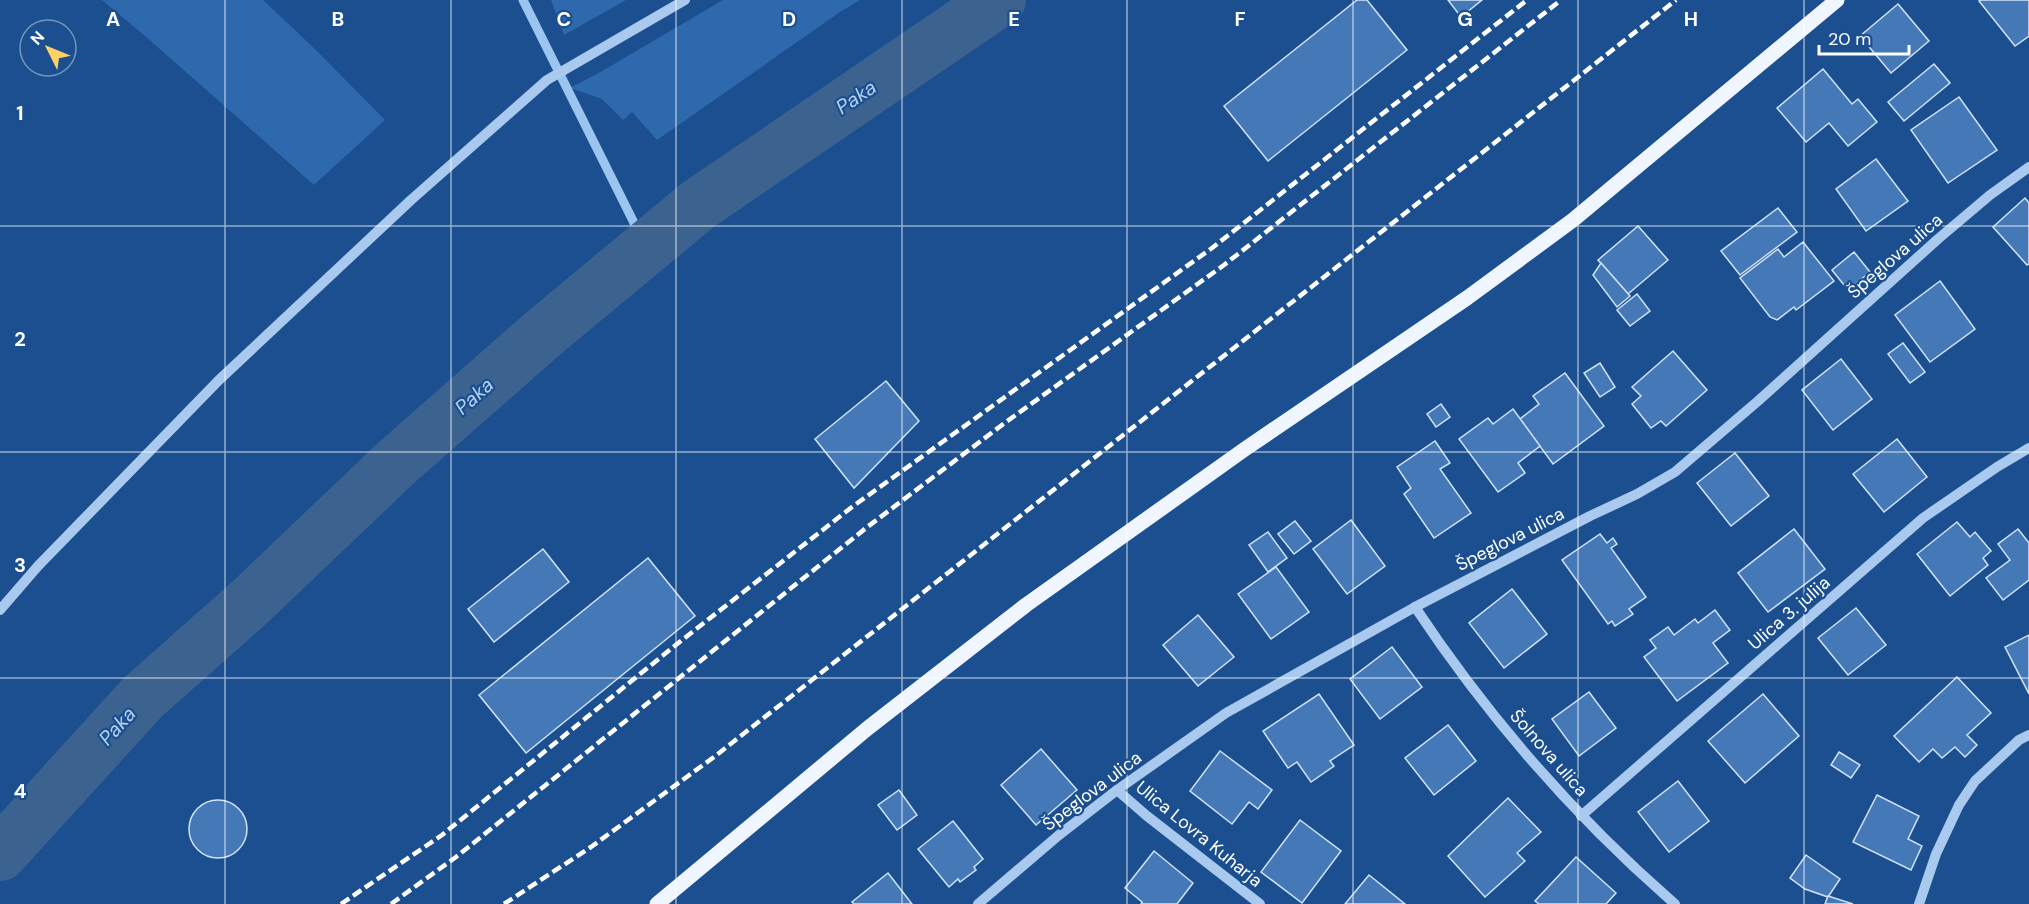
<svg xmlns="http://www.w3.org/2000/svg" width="2029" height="904" viewBox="0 0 2029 904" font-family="'DM Sans',sans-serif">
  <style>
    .green { fill: #2e69ad }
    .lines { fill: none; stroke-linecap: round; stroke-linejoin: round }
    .stream { stroke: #9cc4f0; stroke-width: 9 }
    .river { stroke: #3c6290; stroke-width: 54 }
    .building { fill: #4478b7; stroke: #cfe3fa; stroke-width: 1.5 }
    .minor { stroke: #a9c9ee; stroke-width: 10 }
    .major { stroke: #f0f6ff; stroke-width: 15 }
    .rail { stroke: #fff; stroke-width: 4.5; stroke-dasharray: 10 4.5; stroke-linecap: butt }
    .grid { fill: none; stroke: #fff; stroke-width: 1.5; stroke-opacity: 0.55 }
    .labels { text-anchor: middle; stroke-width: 4.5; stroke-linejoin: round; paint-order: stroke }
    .street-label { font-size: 18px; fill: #fff; stroke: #1b4f8f }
    .water-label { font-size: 20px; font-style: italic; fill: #b5d3f5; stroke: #1b4f8f }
    .grid-label { font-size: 20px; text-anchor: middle; font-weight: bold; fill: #fff; stroke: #1b4f8f; stroke-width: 4.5; stroke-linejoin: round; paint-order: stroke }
  </style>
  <rect width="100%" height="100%" fill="#1b4f8f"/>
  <g class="green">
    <polygon points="102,0 263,0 316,50 385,120 314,185 145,36"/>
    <polygon points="551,0 626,0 564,35"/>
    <polygon points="723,0 860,0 840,12 657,140 632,112 623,120 602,99 570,88 597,74"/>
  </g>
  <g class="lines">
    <polyline class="stream" points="523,0 646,247"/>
    <polyline class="river" points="0,854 143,697 248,604 396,463 545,332 698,205 999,0"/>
  </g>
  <g class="building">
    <polygon points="1357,0 1367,0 1407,50 1268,161 1224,106"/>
    <polygon points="1448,0 1482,0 1461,17"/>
    <polygon points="1981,0 2029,0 2029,36 2015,46 1979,1"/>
    <polygon points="1898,4 1929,41 1891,73 1860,36"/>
    <polygon points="1934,64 1950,83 1904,121 1888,102"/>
    <polygon points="1823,69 1852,104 1858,99 1877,122 1848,146 1829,123 1806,142 1777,108"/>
    <polygon points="1959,97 1997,150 1948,183 1911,130"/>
    <polygon points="1876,159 1908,201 1866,231 1836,189"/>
    <polygon points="2025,198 2029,203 2029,264 2027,265 1993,227"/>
    <polygon points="1778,208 1797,232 1740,275 1721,251"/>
    <polygon points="1638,226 1668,260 1628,294 1598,260"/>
    <polygon points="1803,242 1834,281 1796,310 1794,307 1777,320 1770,317 1740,278 1778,249 1784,257"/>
    <polygon points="1854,252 1870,272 1848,290 1832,270"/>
    <polygon points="1601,263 1630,296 1617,307 1593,275"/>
    <polygon points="1940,281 1975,329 1930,362 1895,315"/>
    <polygon points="1637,294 1650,311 1630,326 1617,310"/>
    <polygon points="1903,343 1925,372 1910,383 1888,354"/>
    <polygon points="1673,351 1707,390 1666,426 1661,421 1651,428 1632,404 1641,396 1632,387"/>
    <polygon points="1841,359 1872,399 1833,430 1802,390"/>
    <polygon points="1600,363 1615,387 1600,397 1584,373"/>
    <polygon points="1565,373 1604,426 1553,464 1520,419 1539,404 1533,396"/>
    <polygon points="886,381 919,421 854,488 815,439"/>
    <polygon points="1441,404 1450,417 1436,427 1427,414"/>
    <polygon points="1513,409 1540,446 1518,463 1525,473 1498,492 1459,439 1488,418 1493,424"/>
    <polygon points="1897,439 1927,477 1884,512 1853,474"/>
    <polygon points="1435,441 1450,463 1440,469 1471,513 1434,538 1404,494 1411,488 1397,467"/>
    <polygon points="1735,453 1769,496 1731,526 1697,483"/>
    <polygon points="1351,520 1385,566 1347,594 1313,549"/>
    <polygon points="1295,521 1311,541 1294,554 1278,534"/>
    <polygon points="1957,522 1970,537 1975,532 1991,551 1983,558 1988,565 1950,596 1917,554"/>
    <polygon points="1794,529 1825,569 1768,612 1738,573"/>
    <polygon points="2018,529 2029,543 2029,580 2003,600 1986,578 2010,560 1998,544"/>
    <polygon points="1268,532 1287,558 1268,572 1249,545"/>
    <polygon points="1600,534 1607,543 1613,538 1617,544 1611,548 1646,597 1629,609 1633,614 1615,626 1612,621 1608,624 1562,560"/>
    <polygon points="543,549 569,582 494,642 468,609"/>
    <polygon points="648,558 695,616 526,753 479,695"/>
    <polygon points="1276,567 1309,612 1271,639 1238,594"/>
    <polygon points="1512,589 1547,634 1504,668 1469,623"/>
    <polygon points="1856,608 1886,645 1848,675 1818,638"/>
    <polygon points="1715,610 1730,630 1713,643 1728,663 1677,701 1644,657 1656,648 1650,640 1668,627 1674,635 1695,619 1698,623"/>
    <polygon points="1198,615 1234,657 1198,686 1163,645"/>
    <polygon points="2029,635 2029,694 2005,647"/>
    <polygon points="1392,647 1422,687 1380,719 1350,679"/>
    <polygon points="1957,677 1991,713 1967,735 1977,745 1965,757 1955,747 1942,758 1933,749 1919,762 1894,736"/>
    <polygon points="1589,692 1616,728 1579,756 1552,719"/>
    <polygon points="1319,694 1354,745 1330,761 1334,766 1311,782 1297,762 1288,768 1263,731"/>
    <polygon points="1763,694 1799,736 1745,783 1708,741"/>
    <polygon points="1448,725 1476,761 1434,795 1405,758"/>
    <polygon points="1041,749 1077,790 1036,825 1001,785"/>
    <polygon points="1220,751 1272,790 1258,809 1249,802 1232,824 1190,791"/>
    <polygon points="1839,752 1860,765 1851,778 1831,765"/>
    <polygon points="1678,781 1709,821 1669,852 1638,812"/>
    <polygon points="899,790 917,815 897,830 878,805"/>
    <polygon points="1877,795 1919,816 1908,839 1922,846 1911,870 1853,842"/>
    <polygon points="1508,798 1541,832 1517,853 1525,861 1485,897 1448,856"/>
    <circle cx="218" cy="829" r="29"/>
    <polygon points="1300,820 1341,851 1302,903 1261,872"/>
    <polygon points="953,821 983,859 974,867 976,870 960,882 958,879 949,887 918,849"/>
    <polygon points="1154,851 1193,883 1177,904 1141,904 1142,902 1125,888"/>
    <polygon points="1806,855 1840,879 1828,897 1805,889 1790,878"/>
    <polygon points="1576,857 1616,893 1606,904 1539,904 1535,901"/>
    <polygon points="888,873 912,904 854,904 852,902"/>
    <polygon points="1369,875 1405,904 1345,904"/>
    <polygon points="1828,896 1853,904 1825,904"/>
  </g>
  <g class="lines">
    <g class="minor">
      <path d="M1415,607C1488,717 1576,818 1675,904"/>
      <polyline points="0,610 38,566 219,380 411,200 547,80 685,0"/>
      <polyline points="1117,790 1147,816 1260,904"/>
      <polyline points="1581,816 1923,518 1997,467 2029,448"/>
      <polyline points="978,904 1059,835 1117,790 1226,713 1415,607 1590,516 1637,494 1675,472 1758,401 1938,239 1990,195 2029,167"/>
      <polyline points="1919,904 1936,854 1959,805 1975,781 2019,740 2029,735"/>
    </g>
    <polyline class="major" points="657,904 868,728 1026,605 1245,449 1467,298 1573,220 1837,0"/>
    <g class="rail">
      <polyline points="341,904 442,835 677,644 852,507 1212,248 1527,0"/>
      <polyline points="391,904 456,857 866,528 1006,422 1224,265 1561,0"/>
      <polyline points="504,904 591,847 714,757 1676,0"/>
    </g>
  </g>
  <path class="grid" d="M225,0V904M451,0V904M676,0V904M902,0V904M1127,0V904M1353,0V904M1578,0V904M1804,0V904M0,226H2029M0,452H2029M0,678H2029"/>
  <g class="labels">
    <g class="street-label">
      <text transform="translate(1895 256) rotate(-41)" y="6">Špeglova ulica</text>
      <text transform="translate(1510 539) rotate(-27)" y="6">Špeglova ulica</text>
      <text transform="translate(1789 613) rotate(-41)" y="6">Ulica 3. julija</text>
      <text transform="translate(1549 753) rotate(49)" y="6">Šolnova ulica</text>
      <text transform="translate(1092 791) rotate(-37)" y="6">Špeglova ulica</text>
      <text transform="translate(1199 834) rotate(39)" y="6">Ulica Lovra Kuharja</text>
    </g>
    <g class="water-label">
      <text transform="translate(856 97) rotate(-34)" y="7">Paka</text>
      <text transform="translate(474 396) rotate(-42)" y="7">Paka</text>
      <text transform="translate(117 726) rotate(-48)" y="7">Paka</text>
    </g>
  </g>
  <g class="grid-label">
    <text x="113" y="26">A</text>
    <text x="338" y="26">B</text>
    <text x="564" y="26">C</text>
    <text x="789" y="26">D</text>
    <text x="1014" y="26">E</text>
    <text x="1240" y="26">F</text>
    <text x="1465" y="26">G</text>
    <text x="1691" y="26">H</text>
    <text x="20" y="120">1</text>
    <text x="20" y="346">2</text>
    <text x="20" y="572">3</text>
    <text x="20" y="798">4</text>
  </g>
  <g transform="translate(48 48) rotate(313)"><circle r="28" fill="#1b4f8f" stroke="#7695bc" stroke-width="1.5"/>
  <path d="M0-4.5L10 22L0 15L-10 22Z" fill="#ffd166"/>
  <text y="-9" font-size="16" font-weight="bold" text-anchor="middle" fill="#ffffff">N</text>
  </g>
  <path d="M1819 45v9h90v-9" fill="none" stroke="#ffffff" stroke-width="3"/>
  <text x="1828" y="45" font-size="18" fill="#ffffff" stroke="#1b4f8f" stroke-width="4.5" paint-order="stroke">20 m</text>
</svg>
